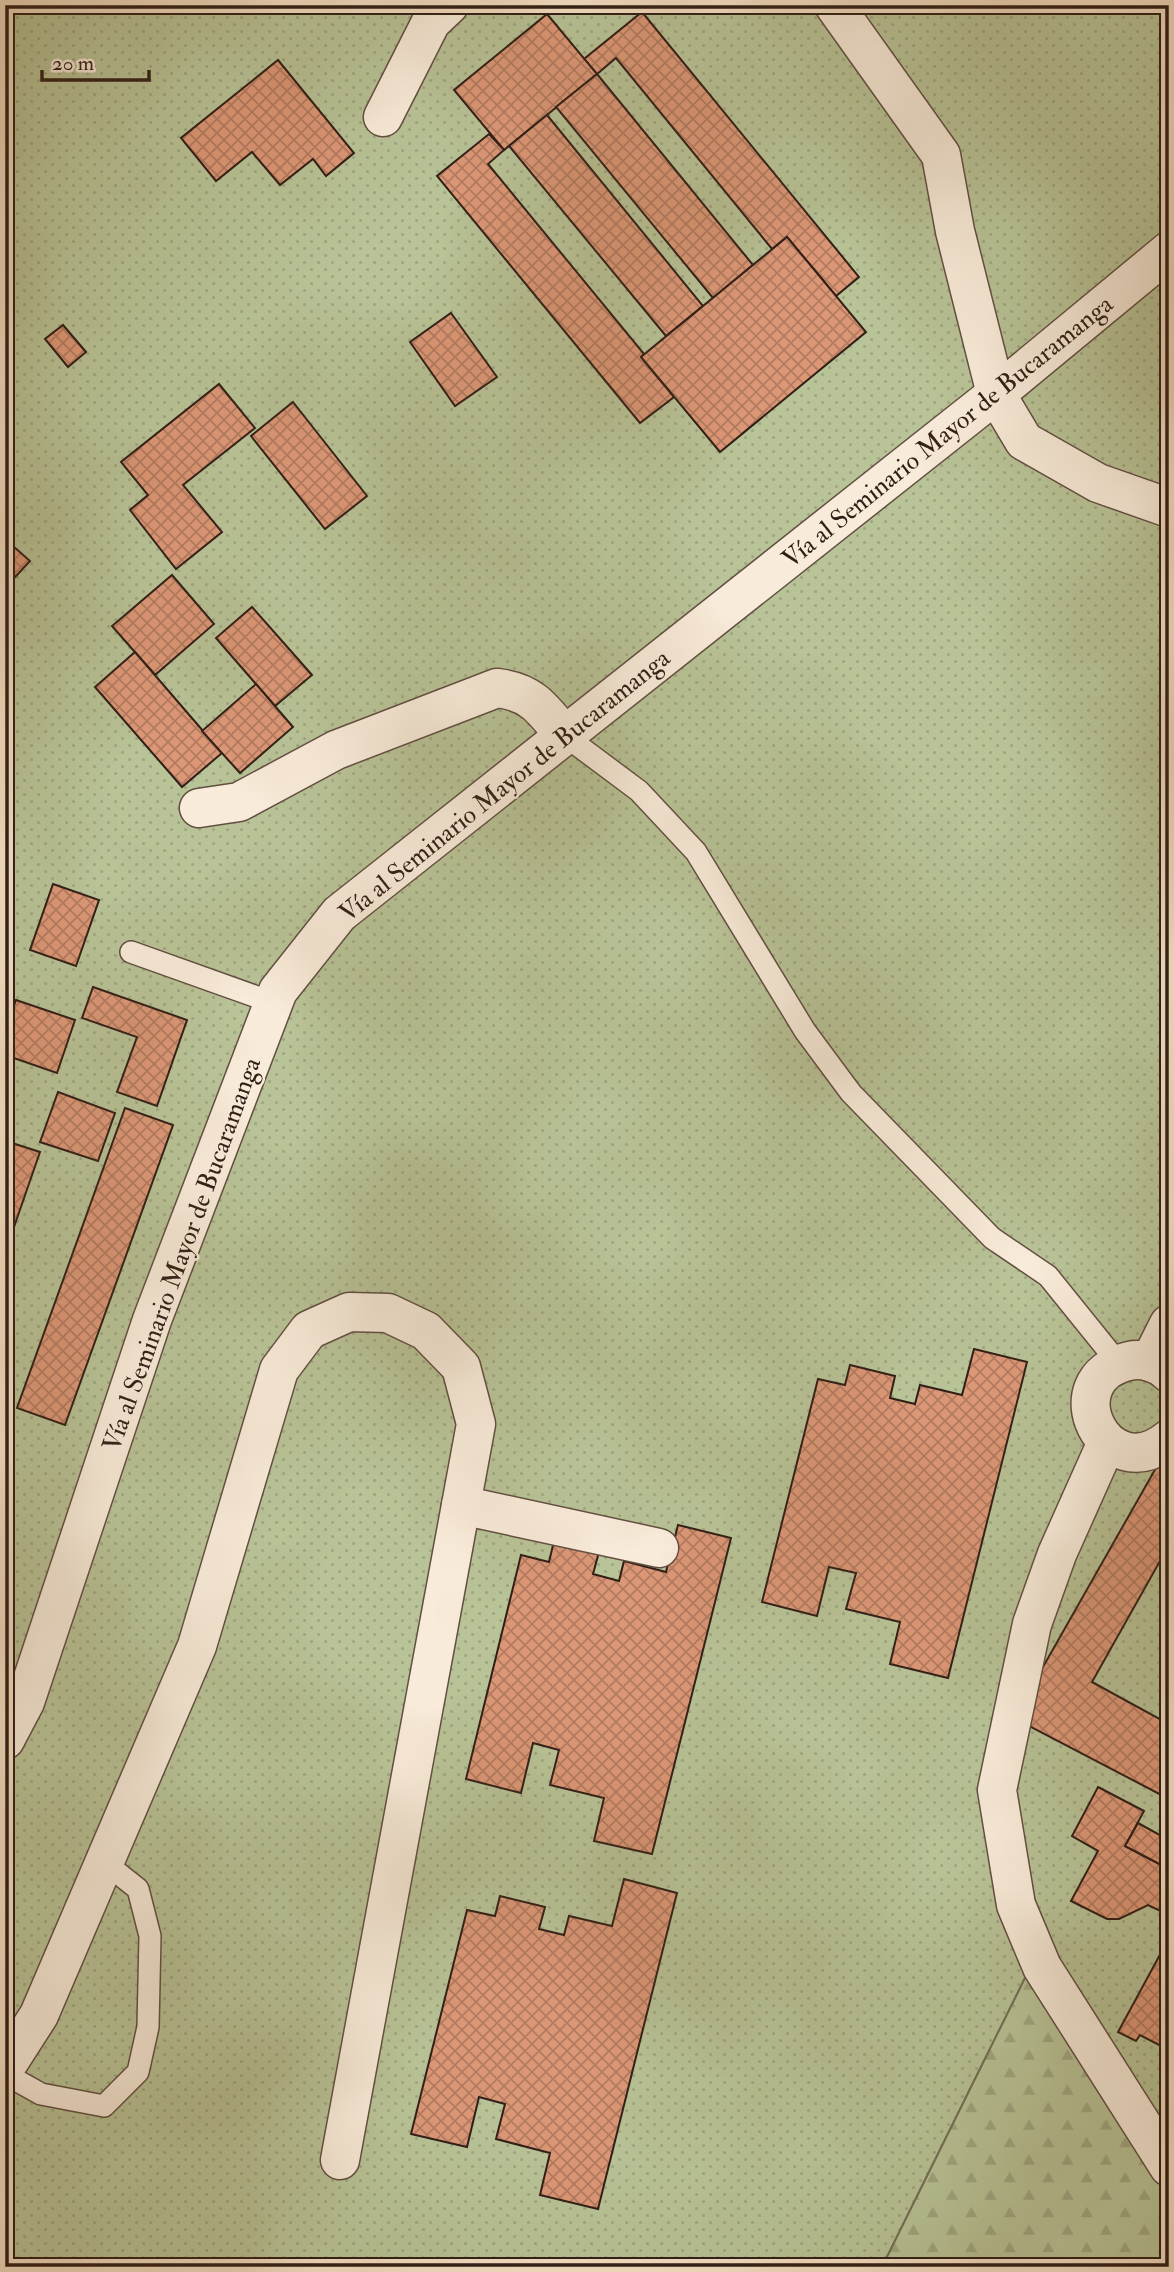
<svg xmlns="http://www.w3.org/2000/svg" width="1174" height="2272" viewBox="0 0 1174 2272" font-family="'IM FELL Double Pica',serif">
  <style>
    .grass { fill: url(#grass-dots); stroke: #747157; stroke-width: 2 }
    .forest { fill: url(#forest-firs); stroke: #747157; stroke-width: 2 }
    .building { fill: url(#building-cross-hatch); stroke: #311f17; stroke-width: 2 }
    .lines { fill: none; stroke-linecap: round; stroke-linejoin: round }
    .service-casing { stroke: #624f42; stroke-width: 24 }
    .minor-casing { stroke: #624f42; stroke-width: 41 }
    .service { stroke: #f8ebd9; stroke-width: 21 }
    .minor { stroke: #f8ebd9; stroke-width: 38 }
    .labels { text-anchor: middle; stroke-width: 5; stroke-linejoin: round; paint-order: stroke }
    .street-label { font-size: 26px; fill: #311f17; stroke: #f8ebd9 }
  </style>
  <defs>
    <pattern id="grass-dots" width="8" height="8" patternUnits="userSpaceOnUse" patternTransform="scale(1.75)"><rect width="8" height="8" fill="#b8c397"/><path d="M2 2h.1M6 6h.1" fill="none" stroke="#9fa781" stroke-width="1.8" stroke-linecap="round"/></pattern>
    <pattern id="forest-firs" width="22" height="20" patternUnits="userSpaceOnUse" patternTransform="scale(1.75)"><rect width="22" height="20" fill="#b8c397"/><path d="M5 1l3.5 6h-7zM16 11l3.5 6h-7z" fill="#9fa781"/></pattern>
    <pattern id="building-cross-hatch" width="8" height="8" patternUnits="userSpaceOnUse" patternTransform="scale(1.75)"><rect width="8" height="8" fill="#dc9776"/><path d="M0 0l8 8M0 8l8-8" fill="none" stroke="#b37b60"/></pattern>
  </defs>
  <rect width="100%" height="100%" fill="#f4e0c4"/>
  <filter id="stains"><feTurbulence type="fractalNoise" baseFrequency=".00286" numOctaves="4"/><feColorMatrix values="0 0 0 0 .2 0 0 0 0 .09 0 0 0 0 .02 0 0 0 .5 -.17"/></filter>
  <radialGradient id="worn" r=".72"><stop offset=".6" stop-color="#630" stop-opacity="0"/><stop offset="1" stop-color="#630" stop-opacity=".3"/></radialGradient>
  <polygon class="grass" points="5,5 1169,5 1169,2178 1027,1974 882,2267 5,2267"/>
  <polygon class="forest" points="1027,1974 1169,2178 1169,2267 882,2267"/>
  <g class="building">
    <polygon points="642,12 859,277 836,296 787,237 772,249 616,58 597,74 584,59"/>
    <polygon points="547,14 597,74 504,150 454,90"/>
    <polygon points="278,60 354,153 326,176 313,159 280,185 252,152 216,181 181,138"/>
    <polygon points="597,74 753,265 713,298 556,107"/>
    <polygon points="547,115 703,306 666,336 509,146"/>
    <polygon points="489,134 504,150 488,164 644,354 641,357 674,397 640,423 437,176"/>
    <polygon points="787,237 866,332 720,452 641,357"/>
    <polygon points="451,313 497,377 455,406 410,342"/>
    <polygon points="63,325 86,352 68,367 45,339"/>
    <polygon points="219,384 255,428 183,485 222,532 176,569 130,510 148,495 121,462"/>
    <polygon points="293,402 367,496 325,529 251,436"/>
    <polygon points="5,539 30,561 5,588"/>
    <polygon points="172,575 214,624 155,675 112,626"/>
    <polygon points="252,607 312,675 275,706 216,638"/>
    <polygon points="135,652 222,753 182,787 95,687"/>
    <polygon points="256,684 293,727 240,773 202,731"/>
    <polygon points="53,884 99,900 76,966 30,950"/>
    <polygon points="93,987 187,1020 157,1106 117,1092 137,1037 82,1018"/>
    <polygon points="16,1000 75,1020 57,1073 5,1055 5,1031"/>
    <polygon points="58,1092 115,1113 98,1161 40,1142"/>
    <polygon points="125,1108 173,1125 65,1425 17,1408"/>
    <polygon points="12,1143 40,1152 5,1253 5,1163"/>
    <polygon points="974,1349 1027,1362 948,1678 890,1664 900,1622 846,1609 856,1573 829,1567 817,1616 762,1602 818,1379 845,1385 850,1365 895,1376 890,1398 915,1404 920,1385 962,1395"/>
    <polygon points="1169,1445 1169,1545 1092,1682 1169,1724 1169,1799 1014,1718"/>
    <polygon points="678,1525 731,1538 652,1854 594,1841 604,1798 550,1785 559,1750 533,1743 521,1793 466,1779 521,1555 549,1562 554,1541 599,1552 593,1574 619,1581 624,1561 666,1572"/>
    <polygon points="1098,1787 1144,1811 1125,1846 1169,1869 1169,1915 1148,1905 1119,1919 1107,1919 1071,1901 1098,1851 1072,1836"/>
    <polygon points="1138,1823 1169,1840 1169,1869 1125,1846"/>
    <polygon points="624,1879 677,1893 598,2209 540,2195 550,2153 496,2139 505,2104 479,2097 467,2147 411,2134 467,1910 495,1916 500,1896 545,1907 539,1929 564,1935 569,1916 612,1926"/>
    <polygon points="1169,1938 1169,2050 1140,2035 1136,2041 1118,2032"/>
  </g>
  <g class="lines">
    <g class="service-casing">
      <g id="service">
        <polyline points="564,735 639,791 696,852 805,1031 851,1093 992,1238 1048,1276 1119,1364"/>
        <polyline points="131,952 274,1003"/>
        <polyline points="5,2074 41,2094 104,2106 138,2072 148,2027 150,1936 138,1889 104,1862"/>
      </g>
    </g>
    <g class="minor-casing">
      <g id="minor">
        <polyline points="834,5 941,155 955,231 996,394 1024,441 1098,483 1169,508"/>
        <polyline points="383,117 431,22 449,5"/>
        <path d="M199,808L239,802L336,750L497,688C532,692 543,709 564,735"/>
        <polyline points="1150,1362 1169,1324"/>
        <path d="M1169,1373C1159,1363 1143,1358 1129,1361C1051,1379 1106,1491 1169,1439"/>
        <polyline points="1107,1442 1057,1554 1032,1624 997,1790 1016,1905 1042,1967 1169,2167"/>
        <polyline points="461,1505 659,1548"/>
        <polyline points="5,1740 25,1702 152,1320 278,991 339,914 996,394 1169,251"/>
        <polyline points="5,2068 39,2015 197,1646 279,1370 309,1330 349,1312 388,1313 426,1331 461,1367 476,1424 340,2160"/>
      </g>
    </g>
    <use href="#service" class="service"/>
    <use href="#minor" class="minor"/>
  </g>
  <g class="labels">
    <g class="street-label">
      <text transform="translate(947 431) rotate(-39)" y="9">Vía al Seminario Mayor de Bucaramanga</text>
      <text transform="translate(504 785) rotate(-39)" y="9">Vía al Seminario Mayor de Bucaramanga</text>
      <text transform="translate(181 1254) rotate(-70)" y="9">Vía al Seminario Mayor de Bucaramanga</text>
    </g>
  </g>
  <rect width="1174" height="2272" fill="none" stroke="#f4e0c4" stroke-width="28"/>
  <rect x="7" y="7" width="1160" height="2258" fill="none" stroke="#311f17" stroke-width="3.5"/>
  <rect x="14" y="14" width="1146" height="2244" fill="none" stroke="#311f17" stroke-width="2"/>
  <path d="M42 70v10h107v-10" fill="none" stroke="#311f17" stroke-width="3.5"/>
  <text x="52" y="70" font-size="21" fill="#311f17" stroke="#f8ebd9" stroke-width="5" paint-order="stroke">20 m</text>
  <rect width="100%" height="100%" filter="url(#stains)"/>
  <rect width="100%" height="100%" fill="url(#worn)"/>
</svg>
